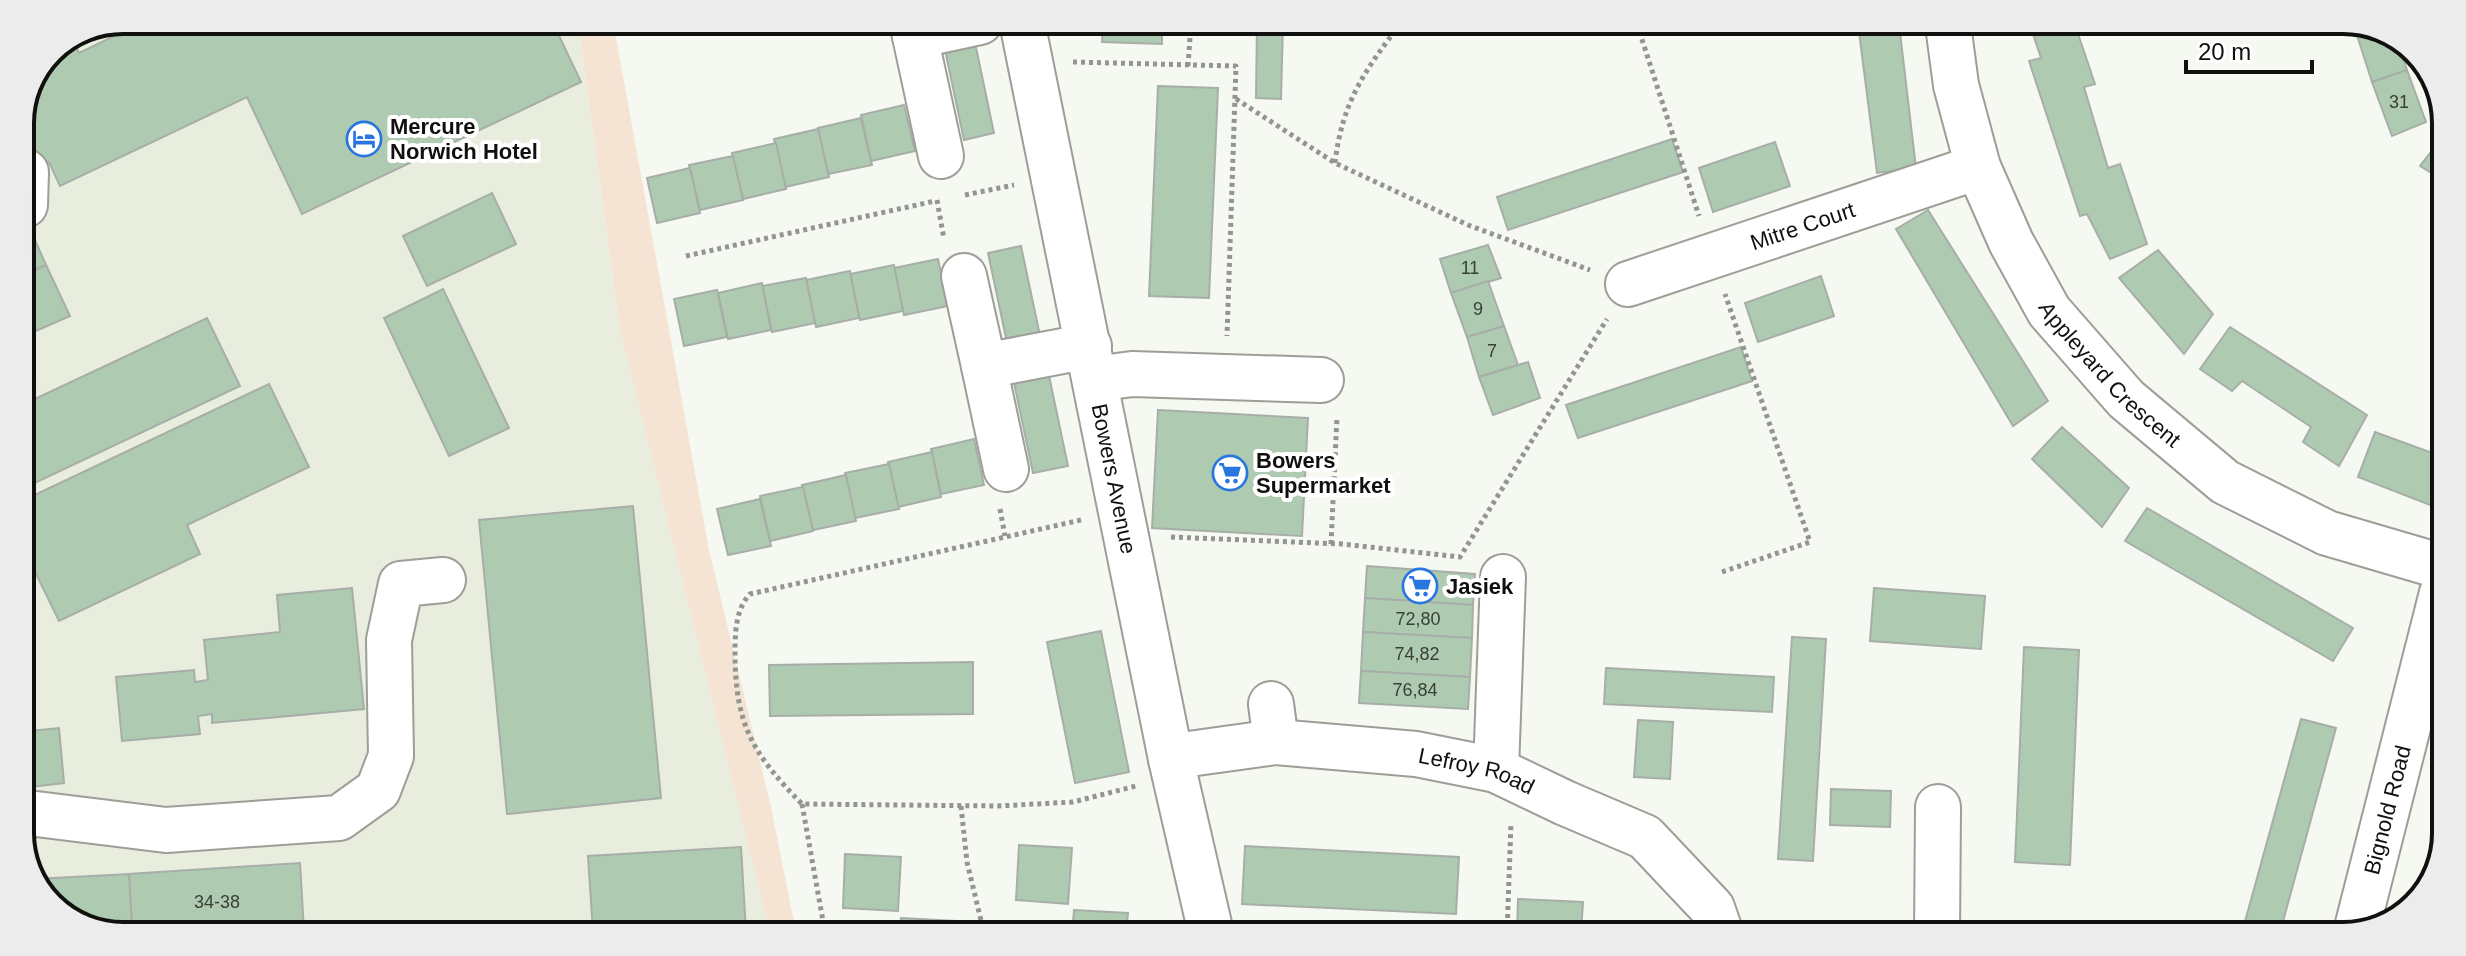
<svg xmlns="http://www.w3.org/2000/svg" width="2466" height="956" viewBox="0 0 2466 956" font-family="Helvetica,sans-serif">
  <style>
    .built { fill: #e8edde }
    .green { fill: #f5e4d3 }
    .building { fill: #aecbb2; stroke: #a7aea8; stroke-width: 2 }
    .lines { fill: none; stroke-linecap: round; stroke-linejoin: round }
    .minor-casing { stroke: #9c9e97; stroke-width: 48 }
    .path { stroke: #939590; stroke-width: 5; stroke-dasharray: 4 4; stroke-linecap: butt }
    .minor { stroke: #fff; stroke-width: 44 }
    .labels { text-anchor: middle; stroke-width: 8; stroke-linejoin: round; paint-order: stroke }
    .number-label { font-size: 18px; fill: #384037 }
    .poi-label { font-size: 22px; font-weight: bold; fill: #10110e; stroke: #fff; text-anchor: start }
    .street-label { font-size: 22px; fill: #10110e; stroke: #fff }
    .rim { fill: none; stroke: #10110e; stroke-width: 4 }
  </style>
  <rect width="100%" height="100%" fill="#f6f9f1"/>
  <polygon class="built" points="123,20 578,21 620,330 770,932 89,930 42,896 20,840 20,117 50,50"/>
  <polygon class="green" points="578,21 613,21 709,550 771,807 796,932 770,932 620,330"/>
  <g class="building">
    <polygon points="148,20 552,21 581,82 302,214 247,97 60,186 49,162 20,175 20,117 48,54 74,42 79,53"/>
    <polygon points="1103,22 1162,23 1162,44 1102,42"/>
    <polygon points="1257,23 1283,23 1281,99 1256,98"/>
    <polygon points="1858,24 1899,24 1916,168 1877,173"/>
    <polygon points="2030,25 2075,25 2095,84 2084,87 2108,168 2120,164 2147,244 2110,259 2087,214 2080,216 2029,61 2041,58"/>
    <polygon points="2354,26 2377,26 2397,40 2407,70 2372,82"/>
    <polygon points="974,38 994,133 964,140 944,45"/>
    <polygon points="2407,70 2426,122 2392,136 2372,82"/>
    <polygon points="1158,86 1218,88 1209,298 1149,296"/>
    <polygon points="904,105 915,151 871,161 861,115"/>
    <polygon points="861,118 872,165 828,174 818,128"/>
    <polygon points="818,129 829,177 785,187 774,139"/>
    <polygon points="2444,135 2446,136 2445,181 2420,166"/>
    <polygon points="1672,139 1683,172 1508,230 1497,197"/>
    <polygon points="1775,142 1790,186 1713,212 1699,168"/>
    <polygon points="776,143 786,189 743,199 732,153"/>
    <polygon points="733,156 743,200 700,210 689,165"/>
    <polygon points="690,168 700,213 657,223 647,178"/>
    <polygon points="492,193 516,244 427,286 403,236"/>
    <polygon points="1928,210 2048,401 2013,426 1896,229"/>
    <polygon points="23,213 46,265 20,277 20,214"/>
    <polygon points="1488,245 1501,278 1451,293 1440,259"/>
    <polygon points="1021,246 1042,345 1009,352 988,253"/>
    <polygon points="2158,250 2213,314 2184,354 2119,278"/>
    <polygon points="938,259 948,306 904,315 894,268"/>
    <polygon points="46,265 70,316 20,338 20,277"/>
    <polygon points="894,265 903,311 860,320 850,274"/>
    <polygon points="850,271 859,318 816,327 806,280"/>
    <polygon points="1821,276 1834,316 1758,342 1745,303"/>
    <polygon points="806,278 815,323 772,332 762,286"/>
    <polygon points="1488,281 1504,326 1467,337 1451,293"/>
    <polygon points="762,283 771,330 728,339 718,293"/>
    <polygon points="443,289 509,428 449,456 384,318"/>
    <polygon points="717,290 727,337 684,346 674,299"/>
    <polygon points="207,318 240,386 20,490 20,406"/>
    <polygon points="1504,326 1518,365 1479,377 1467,337"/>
    <polygon points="2230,327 2367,415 2339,466 2303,442 2311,427 2242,381 2232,391 2200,369"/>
    <polygon points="1741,347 1752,381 1578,438 1566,405"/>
    <polygon points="1528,362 1540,398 1493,415 1479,377"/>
    <polygon points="1048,371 1068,466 1033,473 1013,378"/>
    <polygon points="269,384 309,467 187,525 200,554 59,621 20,541 20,502"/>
    <polygon points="1158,410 1308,418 1302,536 1152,528"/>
    <polygon points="2062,427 2129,488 2102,527 2032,459"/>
    <polygon points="2375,432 2443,457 2443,510 2358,477"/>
    <polygon points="974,439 984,485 941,494 931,449"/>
    <polygon points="932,452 941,497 898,507 888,462"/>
    <polygon points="889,464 899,509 855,518 845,473"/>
    <polygon points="846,475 856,521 813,530 802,485"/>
    <polygon points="803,487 813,531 770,541 760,496"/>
    <polygon points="760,499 771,546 728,555 717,509"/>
    <polygon points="633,506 661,798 507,814 479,520"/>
    <polygon points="2147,508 2353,628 2333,661 2125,541"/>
    <polygon points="1367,566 1475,574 1473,605 1365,598"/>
    <polygon points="352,588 364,709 212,723 212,714 198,716 200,734 122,741 116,677 194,670 195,682 208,680 204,640 280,632 277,595"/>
    <polygon points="1874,588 1985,596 1981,649 1870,641"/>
    <polygon points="1365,598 1473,605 1472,638 1363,632"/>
    <polygon points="1101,631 1129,772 1075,783 1047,642"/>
    <polygon points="1363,632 1472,638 1470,677 1361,671"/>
    <polygon points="1792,637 1826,639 1813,861 1778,859"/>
    <polygon points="2024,647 2079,650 2070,865 2015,862"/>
    <polygon points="973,662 973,714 770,716 769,665"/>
    <polygon points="1606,668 1774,677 1772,712 1604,704"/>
    <polygon points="1361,671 1470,677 1468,709 1359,703"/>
    <polygon points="2301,719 2336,728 2279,936 2241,936"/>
    <polygon points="1638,720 1673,722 1670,779 1634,777"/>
    <polygon points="59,728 64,783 22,788 20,732"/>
    <polygon points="1831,789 1891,791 1890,827 1830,825"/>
    <polygon points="1019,845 1072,848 1068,904 1016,900"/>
    <polygon points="1245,846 1459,857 1456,914 1242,904"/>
    <polygon points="741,847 746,932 593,932 588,856"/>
    <polygon points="845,854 901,857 898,911 843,908"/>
    <polygon points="300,863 304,931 132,930 129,874"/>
    <polygon points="129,874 132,930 89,930 42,896 35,879"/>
    <polygon points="1518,899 1583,902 1581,934 1517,934"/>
    <polygon points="1074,910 1128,913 1126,933 1072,933"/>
    <polygon points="901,918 956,921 955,933 900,932"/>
  </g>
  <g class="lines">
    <g class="minor-casing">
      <g id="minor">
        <polyline points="912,22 915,36 980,22"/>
        <path id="s1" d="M1022,22L1171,759L1211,933"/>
        <path id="s2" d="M1948,25L1956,85L1978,167L2011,242L2049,311L2126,399L2225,482L2327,533L2443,567"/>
        <polyline points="915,36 941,156"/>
        <polyline points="25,205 26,172"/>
        <polyline points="964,276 984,366 1089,346"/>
        <path id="s3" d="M1628,284L1978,167"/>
        <polyline points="984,366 1006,469"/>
        <polyline points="1095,379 1132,374 1321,380"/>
        <polyline points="1271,704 1276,742"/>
        <path id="s4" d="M1171,759L1189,754L1276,742L1416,754L1496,770L1565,803L1645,837L1712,908L1721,934"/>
        <polyline points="1496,770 1503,577"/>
        <polyline points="20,812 166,830 339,818 378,790 391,756 389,640 401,584 443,580"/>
        <path id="s5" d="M2356,932L2442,593"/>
        <polyline points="1937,935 1938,807"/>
      </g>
    </g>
    <g class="path">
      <polyline points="1637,24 1699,216"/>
      <polyline points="1073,62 1236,66 1227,336"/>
      <polyline points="1188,66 1191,23"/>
      <polyline points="1236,99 1335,163 1468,225 1590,270"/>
      <path d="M1335,163C1342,102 1365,70 1401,23"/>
      <polyline points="965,195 1014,185"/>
      <polyline points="937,200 944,239"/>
      <polyline points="686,256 935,201"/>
      <polyline points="1000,509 1005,536"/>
      <path d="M1081,520L750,594C736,609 735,631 735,652C735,724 752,753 802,804L998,806L1073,802L1136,786"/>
      <polyline points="1171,537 1342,544 1460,557 1607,319"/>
      <polyline points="1331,544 1337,417"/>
      <polyline points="1722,572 1810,542 1725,294"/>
      <polyline points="802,804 825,932"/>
      <polyline points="961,806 967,862 984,933"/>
      <polyline points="1507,934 1511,823"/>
    </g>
    <use href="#minor" class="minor"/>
  </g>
  <defs>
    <g id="hotel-ring" transform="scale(1.8)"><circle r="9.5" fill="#fff" stroke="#2976e1" stroke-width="1.5"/><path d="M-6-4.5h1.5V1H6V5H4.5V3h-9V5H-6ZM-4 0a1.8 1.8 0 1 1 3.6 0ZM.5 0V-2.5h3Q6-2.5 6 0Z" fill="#2976e1"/></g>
    <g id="supermarket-ring" transform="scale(1.8)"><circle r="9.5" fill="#fff" stroke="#2976e1" stroke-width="1.5"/><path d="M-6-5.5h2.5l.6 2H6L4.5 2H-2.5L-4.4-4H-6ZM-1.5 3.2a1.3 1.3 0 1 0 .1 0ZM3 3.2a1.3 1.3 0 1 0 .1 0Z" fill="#2976e1"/></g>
  </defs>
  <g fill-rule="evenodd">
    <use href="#hotel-ring" x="364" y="139"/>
    <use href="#supermarket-ring" x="1230" y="473"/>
    <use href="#supermarket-ring" x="1420" y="586"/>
  </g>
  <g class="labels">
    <g class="number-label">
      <text x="2399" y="108">31</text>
      <text x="1470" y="274">11</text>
      <text x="1478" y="315">9</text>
      <text x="1492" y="357">7</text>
      <text x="1418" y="625">72,80</text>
      <text x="1417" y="660">74,82</text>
      <text x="1415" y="696">76,84</text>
      <text x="217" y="908">34-38</text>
    </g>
    <g class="poi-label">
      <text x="390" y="134">Mercure<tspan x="390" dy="25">Norwich Hotel</tspan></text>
      <text x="1256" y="468">Bowers<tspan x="1256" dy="25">Supermarket</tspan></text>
      <text x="1446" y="594">Jasiek</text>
    </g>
    <g class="street-label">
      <text dy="8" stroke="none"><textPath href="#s3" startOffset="184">Mitre Court</textPath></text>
      <text dy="8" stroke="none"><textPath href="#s2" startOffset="394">Appleyard Crescent</textPath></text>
      <text dy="8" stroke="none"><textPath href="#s1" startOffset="466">Bowers Avenue</textPath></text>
      <text dy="8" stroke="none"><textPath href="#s4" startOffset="310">Lefroy Road</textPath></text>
      <text dy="8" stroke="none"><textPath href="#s5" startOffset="126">Bignold Road</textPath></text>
    </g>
  </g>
  <path d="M0 0H2466V956H0ZM123 34H2343A89 89 0 0 1 2432 123V833A89 89 0 0 1 2343 922H123A89 89 0 0 1 34 833V123A89 89 0 0 1 123 34Z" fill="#ececec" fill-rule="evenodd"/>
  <path class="rim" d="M123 34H2343A89 89 0 0 1 2432 123V833A89 89 0 0 1 2343 922H123A89 89 0 0 1 34 833V123A89 89 0 0 1 123 34Z"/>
  <path d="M2186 60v12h126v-12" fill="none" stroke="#10110e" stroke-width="4"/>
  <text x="2198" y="60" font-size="24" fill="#10110e" stroke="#ffffff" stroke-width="6" paint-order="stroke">20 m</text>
</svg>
